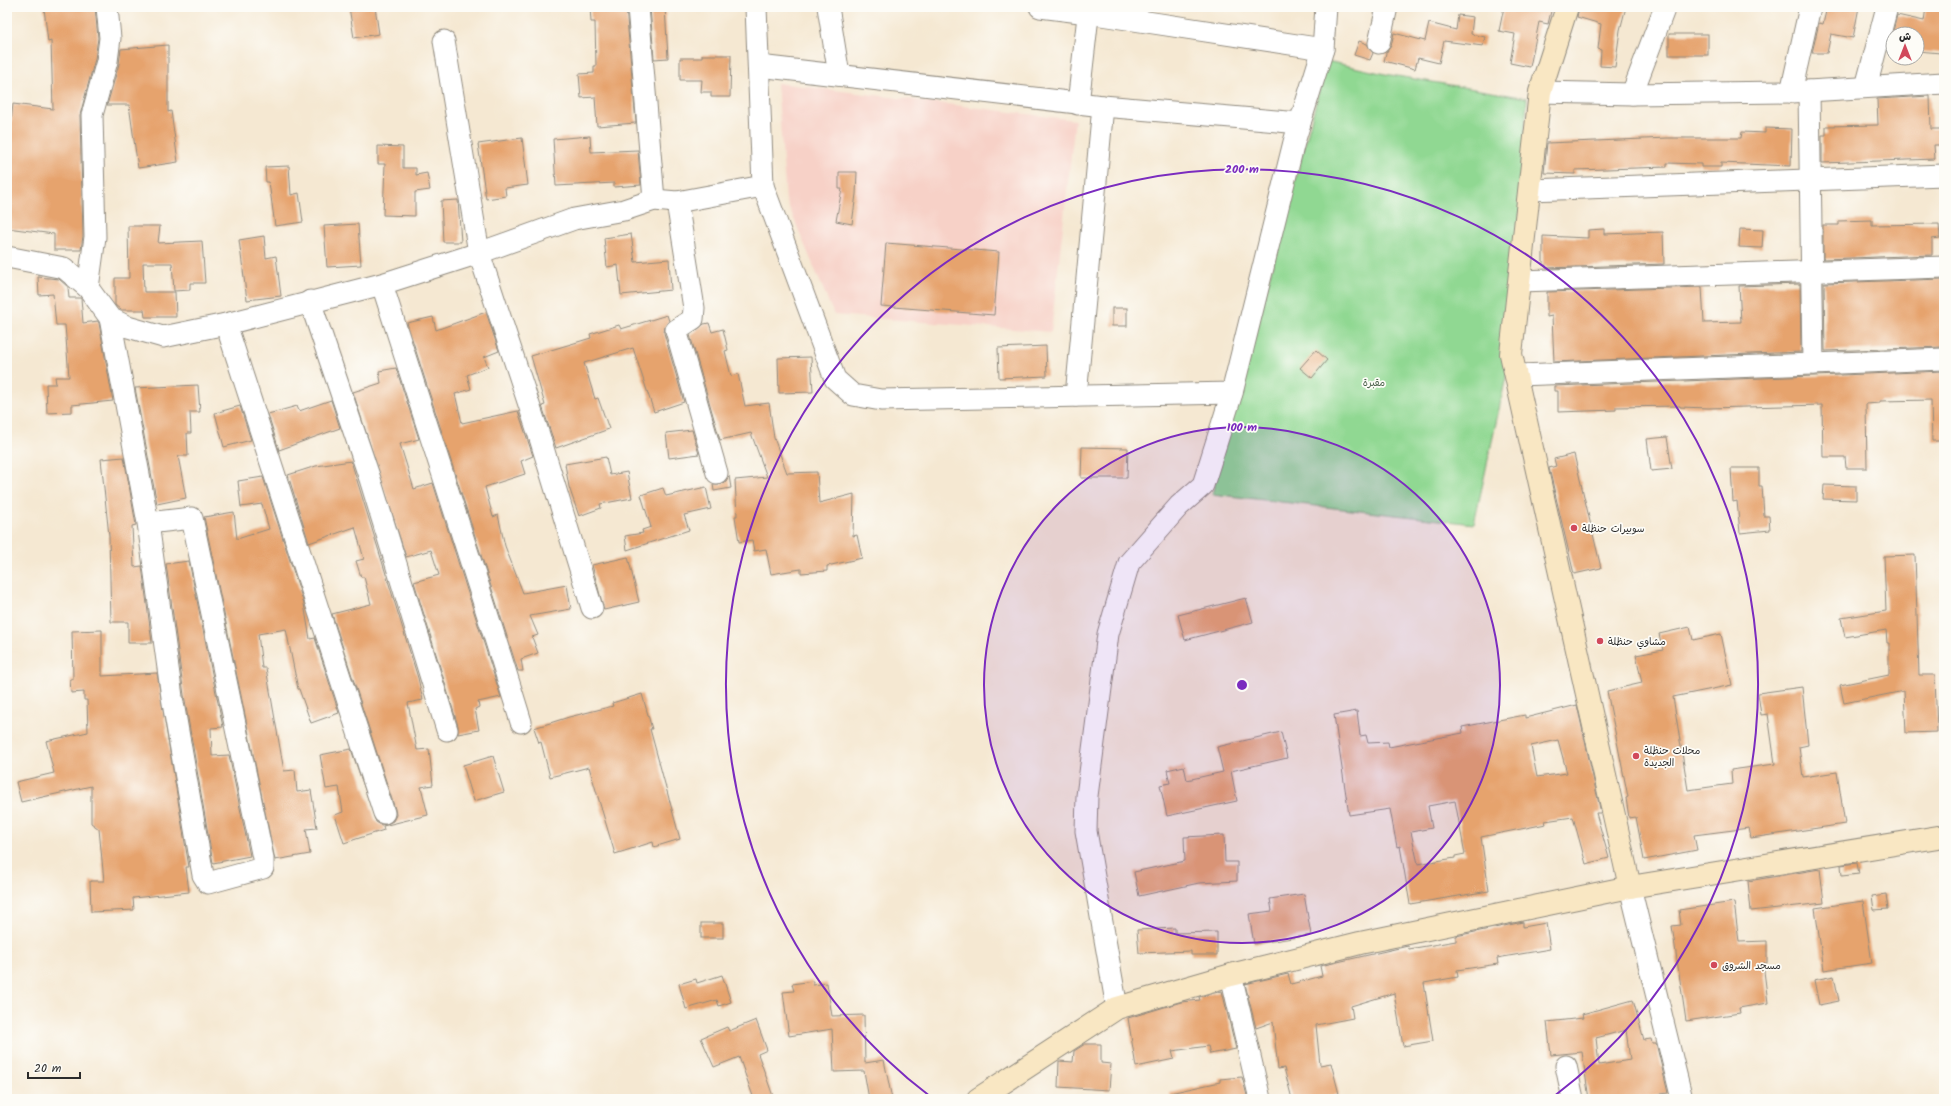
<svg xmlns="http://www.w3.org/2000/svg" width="1951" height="1106" viewBox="0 0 1951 1106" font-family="Kalam,'Playpen Sans Arabic',sans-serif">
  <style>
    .built { fill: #f7d1c7 }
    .green { fill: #90d892; stroke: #5e825e }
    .building { fill: #e6a36d; fill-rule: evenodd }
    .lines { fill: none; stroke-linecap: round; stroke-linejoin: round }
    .street-casing { stroke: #908a7e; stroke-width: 23 }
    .secondary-casing { stroke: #908a7e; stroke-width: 24 }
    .street { stroke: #fff; stroke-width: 21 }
    .secondary { stroke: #f9e7c3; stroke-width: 22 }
    .ring { fill: none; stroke: #7b2cbf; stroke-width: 2 }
    .poi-dot { fill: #d1495b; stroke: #fdfcf7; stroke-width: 1.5 }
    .labels { text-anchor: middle; stroke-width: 3.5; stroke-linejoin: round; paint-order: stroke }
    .park-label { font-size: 10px; fill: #495f4a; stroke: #fdfcf7 }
    .poi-label { font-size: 10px; fill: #2b2b2b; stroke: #fdfcf7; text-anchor: start }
    .centre { fill: #7b2cbf; stroke: #fdfcf7; stroke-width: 2 }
    .ring-label { font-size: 12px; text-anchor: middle; font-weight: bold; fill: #7b2cbf; stroke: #fdfcf7; stroke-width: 3.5; stroke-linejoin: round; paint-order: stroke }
  </style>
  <rect width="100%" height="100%" fill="#fdfcf7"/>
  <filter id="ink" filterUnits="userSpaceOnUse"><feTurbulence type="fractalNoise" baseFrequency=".025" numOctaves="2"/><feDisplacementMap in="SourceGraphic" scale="8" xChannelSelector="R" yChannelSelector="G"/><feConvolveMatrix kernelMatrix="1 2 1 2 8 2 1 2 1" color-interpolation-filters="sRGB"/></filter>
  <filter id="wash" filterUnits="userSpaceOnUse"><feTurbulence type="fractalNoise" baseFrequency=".012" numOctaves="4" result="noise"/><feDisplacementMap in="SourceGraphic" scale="16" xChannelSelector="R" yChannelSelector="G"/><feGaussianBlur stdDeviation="0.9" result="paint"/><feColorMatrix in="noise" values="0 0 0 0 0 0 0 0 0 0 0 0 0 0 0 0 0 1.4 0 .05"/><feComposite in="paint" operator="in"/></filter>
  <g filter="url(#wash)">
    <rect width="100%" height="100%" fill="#f5e8d2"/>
    <polygon class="built" points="777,83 1075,120 1051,332 834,315 786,200"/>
    <polygon class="green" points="1327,61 1385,74 1527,98 1511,354 1474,524 1212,494"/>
    <g id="blocks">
      <g class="building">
        <polygon points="53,7 95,7 98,38 95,59 80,115 83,236 81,250 54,250 54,234 7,228 7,139 8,132 10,132 13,104 53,109 51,41 48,42 44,8"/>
        <polygon points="349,7 375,7 379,34 354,38"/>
        <polygon points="590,7 626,7 636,123 597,126 595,97 581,98 579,74 594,73 594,66 596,66 595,22 591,22"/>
        <polygon points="650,7 665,7 668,58 654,59"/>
        <polygon points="1504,7 1552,7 1548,24 1539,22 1530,67 1510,63 1515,34 1499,31"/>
        <polygon points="1579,7 1626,7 1620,30 1615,67 1600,66 1601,50 1598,49 1601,24 1577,17"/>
        <polygon points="1827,7 1859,7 1853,38 1831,34 1827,53 1812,53 1819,23 1823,24"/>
        <polygon points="1926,7 1944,7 1941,53 1917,51 1917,34 1893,34 1893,40 1891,39 1897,15 1924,21"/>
        <polygon points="1458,15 1473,17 1471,34 1485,37 1483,46 1444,41 1439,63 1418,58 1415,69 1384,61 1386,53 1391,46 1394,33 1425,41 1429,23 1456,30"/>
        <rect x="1669" y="34" width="39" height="21"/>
        <polygon points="1359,41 1367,44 1373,53 1370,60 1354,55"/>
        <polygon points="168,45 168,112 171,111 178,162 138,168 129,105 107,105 119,64 121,49"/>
        <polygon points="702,55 731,55 730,97 711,97 711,92 701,92 702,80 680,80 680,58 702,58"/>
        <polygon points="1930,96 1931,129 1944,129 1944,145 1934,145 1935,159 1822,163 1822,135 1826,135 1826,126 1878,125 1877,99"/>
        <polygon points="1765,128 1792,129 1791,166 1721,163 1721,167 1701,167 1701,164 1667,163 1667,167 1575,170 1575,174 1544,173 1547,143 1668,138 1741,138 1742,132 1765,133"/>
        <polygon points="590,136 591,152 638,150 641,185 614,187 614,183 556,186 553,139"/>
        <polygon points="522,138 528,185 505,188 506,196 486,199 478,144"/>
        <polygon points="378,146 403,147 403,168 416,168 416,175 427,173 430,190 415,192 415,216 383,215 385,164 378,164"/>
        <polygon points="289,166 291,195 299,193 303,222 275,226 269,182 266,182 265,167"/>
        <polygon points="839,172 857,172 856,194 852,224 836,221 842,189 839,189"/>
        <polygon points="458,200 461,242 443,242 441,201"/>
        <polygon points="1872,220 1872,225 1939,224 1940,238 1932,239 1932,255 1823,259 1823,225 1839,225 1839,221"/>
        <polygon points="358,224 361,265 327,267 324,226"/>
        <polygon points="128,226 160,226 158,243 202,241 205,283 190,283 190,290 174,291 172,263 143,263 144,292 175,292 176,317 145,317 144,310 121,310 115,305 115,278 129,278"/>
        <polygon points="1604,229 1604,234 1663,232 1664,264 1546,268 1546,265 1543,265 1543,236 1588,238 1588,230"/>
        <polygon points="1740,229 1763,230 1762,248 1739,247"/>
        <polygon points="631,234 635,262 669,259 671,290 621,295 618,265 607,267 604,238"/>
        <polygon points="264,236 266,258 276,256 281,296 247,300 239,240"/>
        <polygon points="886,243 999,252 994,315 881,306"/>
        <polygon points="38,277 59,279 68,287 69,298 81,298 83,323 98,321 99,323 113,401 72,405 72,412 47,413 46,384 56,384 55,377 69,377 65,325 56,325 53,294 39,295"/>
        <polygon points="1943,279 1943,347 1825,351 1824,283"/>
        <polygon points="1800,284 1801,352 1554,362 1552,316 1547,317 1547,292 1702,287 1704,323 1741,322 1739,286"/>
        <rect x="1112" y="308" width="15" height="18"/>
        <polygon points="486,312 499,351 484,357 488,367 467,375 471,389 455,394 462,423 518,411 533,456 521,461 525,474 485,487 493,517 498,515 505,546 523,593 567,585 571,609 530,616 538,635 532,637 538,653 521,659 523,671 518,671 407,323 433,317 436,330"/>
        <polygon points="667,315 669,321 665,326 664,333 684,402 654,412 633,348 584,363 595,399 598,398 609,429 556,448 542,406 545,405 531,356 591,338 590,334 619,325 621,329"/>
        <polygon points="709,323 712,332 723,329 728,350 725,351 731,376 738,374 745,406 769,403 774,438 787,473 817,472 819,503 854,494 853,536 857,535 862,558 827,566 827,571 801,573 801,569 771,574 766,549 754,551 752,540 739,542 735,516 737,516 735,480 767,477 751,433 720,440 690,335 704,324"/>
        <polygon points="1046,346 1047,376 999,378 998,348"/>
        <polygon points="1316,350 1327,360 1312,378 1300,368"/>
        <polygon points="811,357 813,392 779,393 778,358"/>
        <polygon points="396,368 419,439 400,444 414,489 433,483 501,697 478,702 479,707 475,709 479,730 458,734 458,726 414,582 439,575 431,550 406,557 353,392 381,383 379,371"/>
        <polygon points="1944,371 1944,441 1932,441 1931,400 1880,401 1880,403 1866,404 1867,468 1846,468 1845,457 1823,457 1822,405 1708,408 1680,407 1680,406 1616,407 1616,410 1558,412 1558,391 1554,391 1554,386"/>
        <polygon points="198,385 200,412 190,412 191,433 187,433 188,456 178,456 186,498 157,504 135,388"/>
        <polygon points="331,400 340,428 279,450 268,414 297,406 299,411"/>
        <polygon points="240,406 251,440 224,447 215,413"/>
        <polygon points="692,430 699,454 669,458 666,433"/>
        <polygon points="1667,437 1672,469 1651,471 1647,439"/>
        <polygon points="1082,447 1128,448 1127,478 1081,478"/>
        <polygon points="1574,454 1601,568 1574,574 1549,468 1556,466 1554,459"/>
        <polygon points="124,457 136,525 132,526 134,567 142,566 152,643 128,643 128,622 111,622 109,536 101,459"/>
        <polygon points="606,457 610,475 627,472 632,498 600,504 601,508 579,516 569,487 565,464"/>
        <polygon points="351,461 418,678 423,700 408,703 417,750 429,749 433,785 421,787 428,815 383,826 384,830 344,843 335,815 343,812 339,787 326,789 320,755 351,749 376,822 381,825 387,824 393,821 396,815 395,809 332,614 371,604 364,577 361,577 356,561 364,559 355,527 309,543 288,475 316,466"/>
        <polygon points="1731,468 1759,468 1759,486 1762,486 1764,516 1769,516 1770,530 1740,533 1737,501 1733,502"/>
        <polygon points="729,476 731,488 714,491 713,484 721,484 726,481"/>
        <polygon points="263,477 304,604 310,639 315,638 339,713 311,723 299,689 298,689 286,629 258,634 262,668 266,668 284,771 295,770 297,792 311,790 317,828 306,829 310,854 275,860 204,517 234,512 237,539 269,529 262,504 241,507 238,481"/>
        <polygon points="1824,485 1856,486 1856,500 1823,499"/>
        <polygon points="706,487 711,509 684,515 689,530 627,550 625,536 643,533 642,530 651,527 641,495 663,488 666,496"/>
        <polygon points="1915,555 1919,675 1935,675 1937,732 1906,733 1904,691 1844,703 1840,685 1889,675 1889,643 1887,643 1886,630 1845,637 1841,618 1886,611 1884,556"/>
        <polygon points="628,557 639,602 604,610 592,565"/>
        <polygon points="189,561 223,727 211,728 212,756 229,755 250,856 213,863 184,695 166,564"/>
        <polygon points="1246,598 1253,622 1185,640 1178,615"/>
        <polygon points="1690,627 1693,640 1721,634 1732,685 1673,697 1688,790 1732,784 1731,770 1775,764 1768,714 1761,715 1758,693 1802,687 1808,745 1799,747 1803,777 1837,772 1845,824 1751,838 1749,828 1694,835 1697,850 1644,860 1636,817 1629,818 1626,798 1628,797 1607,691 1642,683 1636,655 1663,650 1659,634"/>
        <polygon points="102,630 102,676 157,673 189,867 186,867 189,892 133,898 134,910 91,912 90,881 104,881 99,829 91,823 91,786 21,802 16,782 54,773 46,741 88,732 87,700 84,700 84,692 71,693 70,679 73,679 72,631"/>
        <polygon points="642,694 652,729 650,729 680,839 654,847 653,842 615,854 589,767 550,777 541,742 539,743 534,728 569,717 613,706 612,703"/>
        <path d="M1577,705L1601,813H1596L1609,858L1586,864L1573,817L1545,821L1546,824L1481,837L1489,891L1410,904L1400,846L1397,847L1390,809L1349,815L1334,715L1357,711L1360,736L1366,735L1368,743L1388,742L1389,747L1463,733L1462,727L1525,715V718ZM1558,740L1567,773L1537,777L1531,746ZM1455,801L1465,854L1455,856V858L1418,864L1411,832L1432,828L1428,806Z"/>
        <polygon points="1281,732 1287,758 1231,771 1237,801 1167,816 1160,785 1170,783 1167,770 1184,766 1187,780 1223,772 1217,747"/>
        <polygon points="493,756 504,792 474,801 463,765"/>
        <polygon points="1224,835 1225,862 1237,862 1237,881 1199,883 1139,896 1134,872 1185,861 1184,837"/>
        <polygon points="1857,863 1859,874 1842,876 1841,865"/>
        <polygon points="1820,869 1824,903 1751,911 1748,881"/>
        <polygon points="1304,894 1311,935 1254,944 1249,914 1272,911 1270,899"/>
        <polygon points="1886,894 1888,909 1874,910 1872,896"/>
        <polygon points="1863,901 1872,963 1824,970 1815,908"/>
        <polygon points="1734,902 1739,942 1767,941 1767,963 1763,963 1768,1003 1739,1008 1740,1013 1686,1021 1672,926 1681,925 1679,910"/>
        <polygon points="1523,922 1523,927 1546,923 1550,949 1497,958 1498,964 1457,970 1458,977 1424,983 1433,1041 1403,1046 1394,993 1351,1006 1353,1018 1316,1025 1320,1065 1331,1063 1339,1094 1316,1099 1292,1099 1284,1068 1278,1069 1273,1022 1256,1028 1245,984 1288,974 1291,984 1322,976 1320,966 1408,946 1409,949 1456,941 1456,936"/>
        <rect x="701" y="923" width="22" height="15"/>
        <polygon points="1175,928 1175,933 1217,932 1217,955 1191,955 1191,951 1139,953 1137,930"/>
        <polygon points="722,975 731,1002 719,1006 717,1000 686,1009 679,984 696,979 697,983"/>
        <polygon points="1834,976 1839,1001 1819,1005 1814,980"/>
        <polygon points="813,981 813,985 827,983 832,1016 864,1015 865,1063 884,1060 892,1099 869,1099 864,1071 834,1072 832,1029 789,1036 783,992 794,991 792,984"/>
        <polygon points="1222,991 1236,1049 1210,1054 1208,1046 1172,1051 1174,1059 1136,1067 1128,1018 1181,1002 1200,1000 1199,997"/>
        <path d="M1633,1000L1644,1040L1651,1039L1652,1043H1656L1668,1093L1628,1099H1589L1582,1052L1551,1055L1547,1022L1583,1018L1582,1014ZM1626,1030L1630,1060L1599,1065L1596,1038Z"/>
        <polygon points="756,1020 767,1050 758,1054 774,1099 754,1099 739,1057 714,1067 701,1038 727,1027 729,1031"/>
        <polygon points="1085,1044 1101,1044 1101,1063 1111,1064 1109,1090 1058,1087 1059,1061 1073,1062 1074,1051"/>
        <polygon points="1242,1077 1248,1099 1171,1099 1170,1093 1220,1082 1220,1079"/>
      </g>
    </g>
  </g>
  <g filter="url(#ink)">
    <use href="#blocks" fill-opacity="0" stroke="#908a7e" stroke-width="1"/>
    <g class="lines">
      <g class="street-casing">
        <g id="street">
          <polyline points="638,7 654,200"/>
          <polyline points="756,7 763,186 835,379 853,395 881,400 1232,393 1294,142 1323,49 1326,7"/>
          <polyline points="828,7 839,75"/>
          <polyline points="1040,7 1088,13 1323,49"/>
          <polyline points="444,41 479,253 539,435 592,608"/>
          <polyline points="1379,43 1387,7"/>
          <polyline points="759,66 1103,106 1300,123"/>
          <polyline points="1866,87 1887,7"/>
          <polyline points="1809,91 1813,364"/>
          <polyline points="1540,92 1632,94 1791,92 1944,83"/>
          <polyline points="1791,92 1810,7"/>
          <polyline points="1632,94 1665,7"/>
          <polyline points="1078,104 1089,7"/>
          <polyline points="1530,190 1944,175"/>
          <polyline points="677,202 694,308 693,319 676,330 717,473"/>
          <polyline points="7,257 64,268 88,288 110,318 128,327 163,337 226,324 382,284 479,253 574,219 624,210 654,200 677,202 763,186"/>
          <polyline points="1520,281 1944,267"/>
          <path d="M382,284C428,430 476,575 521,722"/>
          <polyline points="88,288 95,237 92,115 107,61 110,38 107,7"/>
          <polyline points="310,301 370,479 447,730"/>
          <polyline points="110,318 148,523 172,697 203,875 208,883 263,868 263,858 192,518 148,523"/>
          <polyline points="226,324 384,813"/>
          <polyline points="1516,375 1944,359"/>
          <polyline points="1076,396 1103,106"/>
          <polyline points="1630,887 1682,1099"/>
          <polyline points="1231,975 1260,1099"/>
          <polyline points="1117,1008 1086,831 1087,796 1108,634 1129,563 1179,506 1203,485 1232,393"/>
          <polyline points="1566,1066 1573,1099"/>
        </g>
      </g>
      <g class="secondary-casing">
        <g id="secondary">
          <polyline points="1567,7 1540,92 1511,354 1630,887"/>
          <polyline points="978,1099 1117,1008 1231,975 1360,943 1630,887 1944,836"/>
        </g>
      </g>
      <use href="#street" class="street"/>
      <use href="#secondary" class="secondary"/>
    </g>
  </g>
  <circle cx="1242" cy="685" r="258" fill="#7b2cbf" fill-opacity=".12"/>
  <g class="ring">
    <circle cx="1242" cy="685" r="258"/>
    <path d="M931 1097A516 516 0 1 1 1553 1097"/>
  </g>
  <g class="poi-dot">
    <circle cx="1574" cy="528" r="4"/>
    <circle cx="1600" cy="641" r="4"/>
    <circle cx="1636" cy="756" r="4"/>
    <circle cx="1714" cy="965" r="4"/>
  </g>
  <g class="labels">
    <g class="park-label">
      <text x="1374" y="386">مقبرة</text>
    </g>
    <g class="poi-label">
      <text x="1582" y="532">سوبيرات حنظلة</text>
      <text x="1608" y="645">مشاوي حنظلة</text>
      <text x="1644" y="754">محلات حنظلة<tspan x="1644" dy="12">الجديدة</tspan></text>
      <text x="1722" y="969">مسجد الشروق</text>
    </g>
  </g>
  <circle cx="1242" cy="685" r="6" class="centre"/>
  <g class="ring-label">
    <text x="1242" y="173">200 m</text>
    <text x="1242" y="431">100 m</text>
  </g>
  <rect width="1951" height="1106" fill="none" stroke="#fdfcf7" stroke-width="24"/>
  <g transform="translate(1905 46)"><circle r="19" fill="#fdfcf7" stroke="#a9a8a5"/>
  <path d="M0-3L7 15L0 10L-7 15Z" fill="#d1495b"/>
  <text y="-6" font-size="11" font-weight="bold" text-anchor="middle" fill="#2b2b2b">ش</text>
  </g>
  <path d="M28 1072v6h52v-6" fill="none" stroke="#2b2b2b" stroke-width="2"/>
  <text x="34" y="1072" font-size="12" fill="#2b2b2b" stroke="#fdfcf7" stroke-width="3" paint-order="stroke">20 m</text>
</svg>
